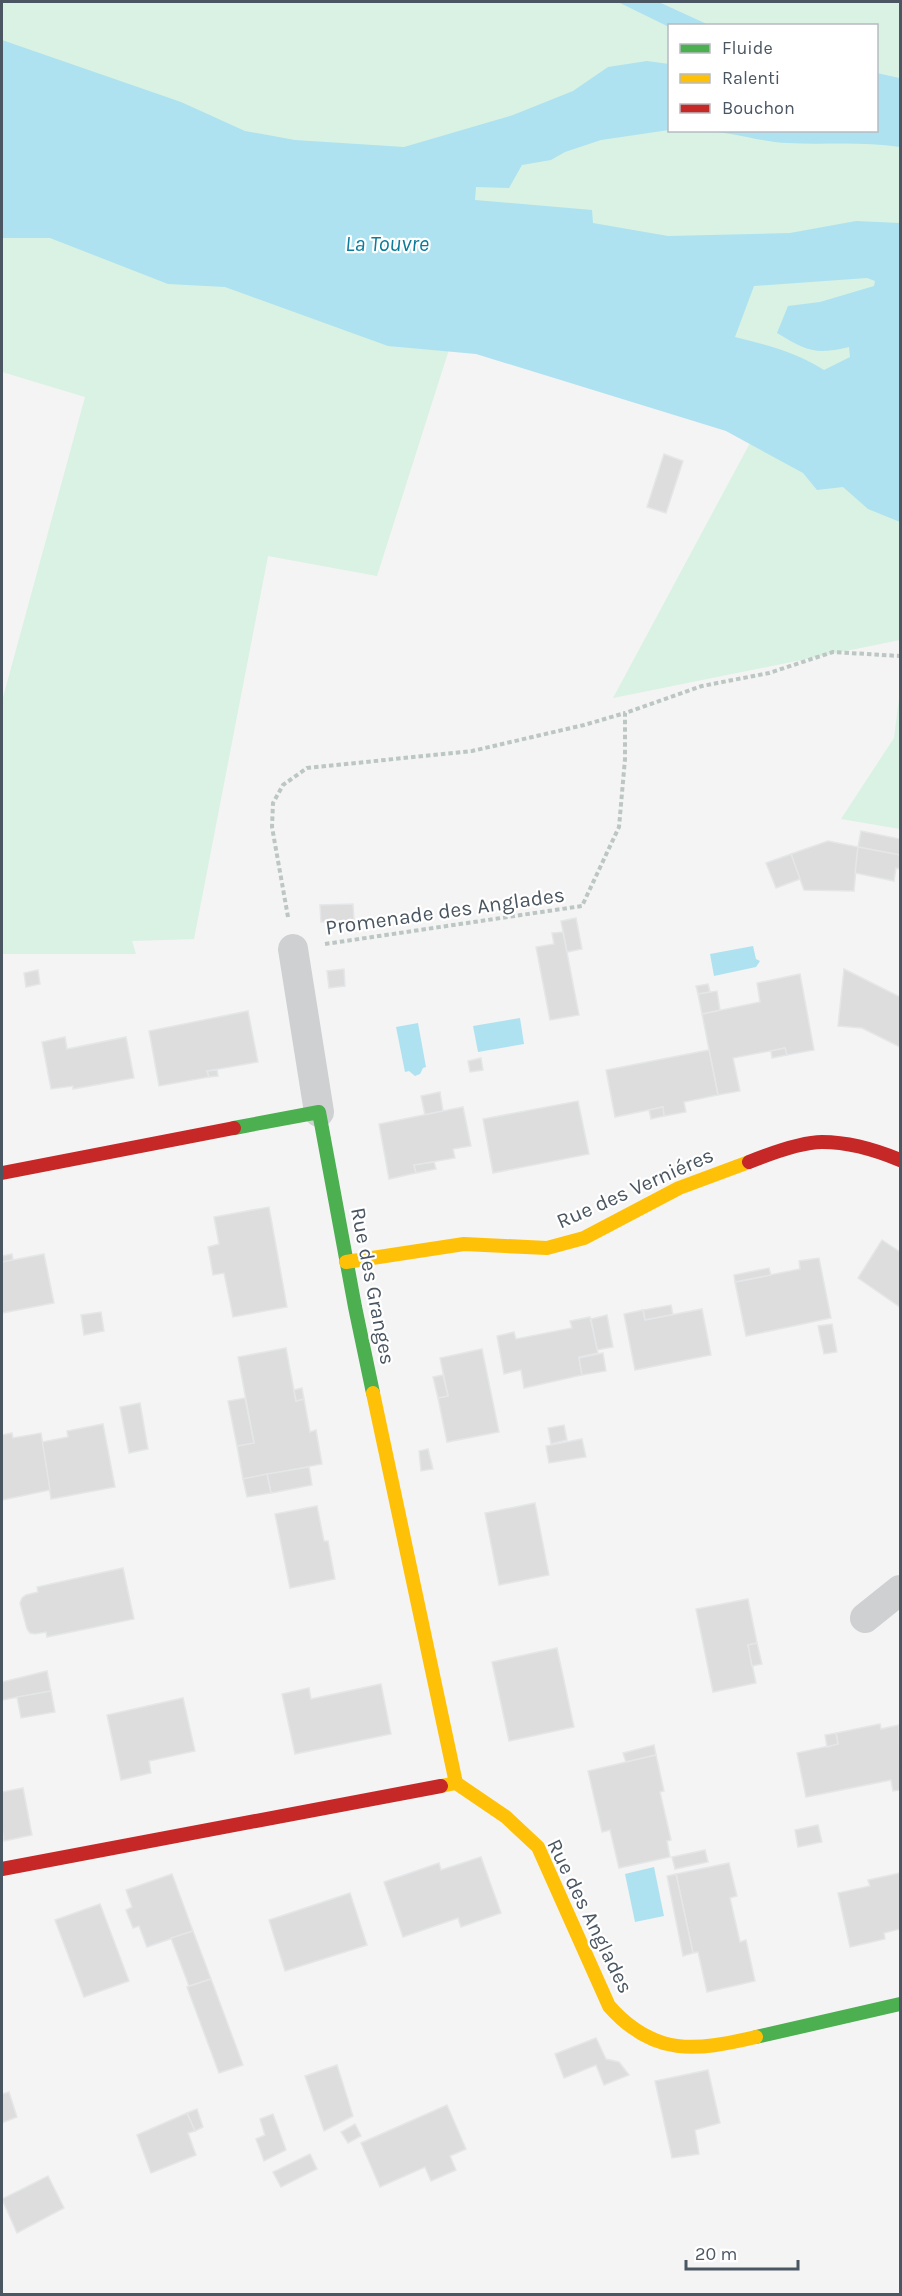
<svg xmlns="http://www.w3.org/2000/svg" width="902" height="2296" viewBox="0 0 902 2296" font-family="Karla,sans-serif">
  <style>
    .green { fill: #d9f2e3 }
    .water { fill: #aee2f0; fill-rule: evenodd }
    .building { fill: #ddddde; stroke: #e5e6e7; stroke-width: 1.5 }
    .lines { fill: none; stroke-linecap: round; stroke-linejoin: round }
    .path { stroke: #bcc7c4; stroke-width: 4; stroke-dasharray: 4.5 3; stroke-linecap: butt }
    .street { stroke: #ced0d2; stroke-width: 30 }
    .fast { stroke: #4caf50; stroke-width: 14 }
    .slow { stroke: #ffc107; stroke-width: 14 }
    .jam { stroke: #c62828; stroke-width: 14 }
    .labels { text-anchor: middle; stroke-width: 4.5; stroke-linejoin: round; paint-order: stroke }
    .street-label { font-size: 21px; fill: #4a5661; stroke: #fff }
    .water-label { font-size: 22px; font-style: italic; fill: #0c7c9b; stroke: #fff }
  </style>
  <rect width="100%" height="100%" fill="#f4f4f4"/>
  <g class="green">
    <polygon points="2,2 639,2 670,26 670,130 876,130 900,99 900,640 613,698 757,430 452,340 377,576 268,556 194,939 132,941 136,954 2,954 2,701 85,397 2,372"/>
    <polygon points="659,2 900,2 900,78 877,73 876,26 709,25"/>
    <polygon points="900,691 900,829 841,819 894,738"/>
  </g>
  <g class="water">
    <polygon points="618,2 659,2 709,25 669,27"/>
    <path d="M2,40L181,102L245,131L295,140L404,147L513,115L573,91L608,67L647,61L669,64V130L601,140L565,152L551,160L522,165L509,188L476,187L475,200L592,210L593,223L668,236L790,233L856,221L900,223V522L868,509L843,487L817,490L803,473L726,431L476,354L388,346L225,287L168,284L50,238H2ZM867,278L875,281L874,286L820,302L788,306L777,333C807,351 815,355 849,347L850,357L824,370C796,352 767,345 735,337L754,286Z"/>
    <path d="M877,73L900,78V147C862,141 827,145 788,143C759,142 730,131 700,131L876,130Z"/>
    <polygon points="753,946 756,959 760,961 756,967 714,976 710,954"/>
    <polygon points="520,1018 524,1044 478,1052 473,1026"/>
    <polygon points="418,1023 426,1067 423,1068 420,1074 415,1076 409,1071 405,1072 396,1027"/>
    <polygon points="654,1867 664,1916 635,1922 625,1874"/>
  </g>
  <g class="building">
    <polygon points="664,454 683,461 666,513 647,507"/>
    <polygon points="861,831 900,839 900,855 858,847"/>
    <polygon points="828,841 858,847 854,891 804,890 791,854"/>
    <polygon points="858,847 900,855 900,869 896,868 894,881 855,873"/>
    <polygon points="791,854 800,879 776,888 766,863"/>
    <polygon points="353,904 354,921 321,922 320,905"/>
    <polygon points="576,918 582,949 567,952 561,921"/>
    <polygon points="563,932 579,1015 550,1020 536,947 554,944 552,933"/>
    <polygon points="344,969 345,986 329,988 327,971"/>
    <polygon points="844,969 900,997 900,1047 862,1028 838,1026"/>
    <polygon points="38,970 40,984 26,987 24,973"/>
    <polygon points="800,974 814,1050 787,1055 785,1048 733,1058 740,1091 718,1095 702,1014 760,1002 757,983"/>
    <polygon points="708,984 710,992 698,994 696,986"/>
    <polygon points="717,991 720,1010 702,1014 698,994"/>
    <polygon points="248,1011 258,1062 207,1071 209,1077 159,1086 149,1031"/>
    <polygon points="65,1037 67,1049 126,1037 134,1078 73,1089 73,1086 51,1089 42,1042"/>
    <polygon points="785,1048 787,1055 772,1058 771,1051"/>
    <polygon points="709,1050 718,1095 684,1102 686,1112 664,1116 663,1107 615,1117 606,1070"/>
    <polygon points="481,1058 483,1070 470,1072 468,1061"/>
    <polygon points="217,1070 218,1076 209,1077 207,1071"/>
    <polygon points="440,1092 443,1111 425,1115 421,1096"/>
    <polygon points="578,1101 589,1154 493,1173 483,1119"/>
    <polygon points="463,1107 471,1146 453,1149 455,1158 414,1165 416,1173 389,1179 379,1124"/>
    <polygon points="663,1107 664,1116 651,1119 649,1110"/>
    <polygon points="434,1162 436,1169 416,1173 414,1165"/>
    <polygon points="269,1207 287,1307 233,1317 224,1273 213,1275 208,1247 219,1244 214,1217"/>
    <polygon points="882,1240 900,1252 900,1307 858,1278"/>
    <polygon points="12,1254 13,1260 2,1262 2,1256"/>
    <polygon points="44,1254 54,1303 2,1313 2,1262"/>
    <polygon points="819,1258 831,1318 746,1336 735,1282 800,1269 799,1261"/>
    <polygon points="769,1268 771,1275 735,1282 734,1275"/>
    <polygon points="671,1305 673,1315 645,1320 643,1310"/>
    <polygon points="702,1309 711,1355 635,1370 624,1314 643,1310 645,1320"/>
    <polygon points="101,1312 104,1331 84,1335 81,1315"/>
    <polygon points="607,1315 613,1347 597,1350 591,1319"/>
    <polygon points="590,1317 598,1353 579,1357 582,1375 524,1388 521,1370 504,1374 497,1336 514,1332 516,1339 572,1328 570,1321"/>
    <polygon points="832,1324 837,1352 824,1354 818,1326"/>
    <polygon points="286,1348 296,1401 304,1399 310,1432 316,1430 322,1464 243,1479 237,1446 254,1443 238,1357"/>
    <polygon points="482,1349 499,1432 447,1442 438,1398 448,1396 440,1358"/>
    <polygon points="603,1353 606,1371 582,1375 579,1358"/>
    <polygon points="443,1375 448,1396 438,1398 433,1377"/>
    <polygon points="302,1388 304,1399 296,1401 294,1390"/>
    <polygon points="245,1398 254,1443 237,1446 228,1401"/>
    <polygon points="140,1403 148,1449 129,1453 120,1407"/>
    <polygon points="103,1424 115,1487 51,1499 42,1442 68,1437 67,1431"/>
    <polygon points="564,1425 567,1440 551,1444 548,1428"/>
    <polygon points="12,1433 13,1438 41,1433 50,1490 2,1500 2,1435"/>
    <polygon points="582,1439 586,1457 549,1463 546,1446"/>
    <polygon points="428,1449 433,1469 421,1471 419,1451"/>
    <polygon points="309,1467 312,1485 271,1493 267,1474"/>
    <polygon points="267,1474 271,1493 247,1497 243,1479"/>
    <polygon points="535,1503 549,1575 499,1585 485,1513"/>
    <polygon points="317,1506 324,1541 328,1541 335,1579 290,1588 275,1514"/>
    <polygon points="123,1568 134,1619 47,1637 46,1632 35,1634 30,1633 27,1629 20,1603 22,1598 26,1595 38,1592 37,1587"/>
    <polygon points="748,1599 757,1643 748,1645 756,1683 713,1692 696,1609"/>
    <polygon points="757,1643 762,1664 752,1666 748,1645"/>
    <polygon points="557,1648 574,1727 509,1741 492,1662"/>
    <polygon points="47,1671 51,1691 2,1700 2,1682"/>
    <polygon points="381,1684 391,1734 295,1754 282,1694 309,1688 311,1699"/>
    <polygon points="51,1691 55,1712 21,1718 17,1697"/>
    <polygon points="183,1698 195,1751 149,1761 151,1773 121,1780 107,1715"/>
    <polygon points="880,1724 881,1729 899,1725 900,1790 893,1791 891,1780 806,1797 797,1753 838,1744 836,1733"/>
    <polygon points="836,1733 838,1744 827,1747 825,1735"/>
    <polygon points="654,1745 656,1755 626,1762 623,1753"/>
    <polygon points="656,1755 664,1791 660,1792 671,1840 667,1841 670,1857 619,1868 610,1830 602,1832 588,1771"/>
    <polygon points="23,1788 32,1835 4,1841 2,1827 2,1792"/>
    <polygon points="818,1825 822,1842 798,1847 795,1830"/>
    <polygon points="705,1850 708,1862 675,1869 672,1857"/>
    <polygon points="481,1857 501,1913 461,1927 458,1918 403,1937 384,1882 439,1863 441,1870"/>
    <polygon points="729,1863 737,1896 730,1898 740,1942 746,1940 755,1981 707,1992 698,1952 693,1953 676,1874"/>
    <polygon points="900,1873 900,1929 884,1933 885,1939 850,1947 838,1893 870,1886 868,1880"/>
    <polygon points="172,1874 193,1931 147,1947 139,1926 133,1928 126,1910 132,1907 126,1890"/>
    <polygon points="676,1874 693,1953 683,1956 667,1876"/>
    <polygon points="350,1893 367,1945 285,1971 269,1920"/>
    <polygon points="100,1904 129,1981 84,1997 55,1920"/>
    <polygon points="193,1931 211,1979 189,1986 171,1938"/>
    <polygon points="211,1979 243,2065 219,2073 187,1987"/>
    <polygon points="596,2038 606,2059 619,2062 629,2075 604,2085 596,2065 564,2078 555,2054"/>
    <polygon points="337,2065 353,2116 324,2131 305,2076"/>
    <polygon points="708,2070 720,2123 695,2130 699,2154 672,2158 655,2081"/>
    <polygon points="9,2092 17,2117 2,2123 2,2094"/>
    <polygon points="447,2105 466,2149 450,2156 456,2170 431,2181 425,2167 380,2187 361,2143"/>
    <polygon points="197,2109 203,2127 195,2131 187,2113"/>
    <polygon points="187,2113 195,2131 188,2133 196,2155 151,2173 137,2135"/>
    <polygon points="273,2114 286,2150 264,2161 256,2139 265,2135 260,2119"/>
    <polygon points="355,2124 361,2136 348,2143 341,2132"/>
    <polygon points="310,2154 317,2169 281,2187 273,2172"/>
    <polygon points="48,2176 64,2208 17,2233 2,2199"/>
  </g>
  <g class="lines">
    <g class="path">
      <polyline points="288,917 272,827 273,803 283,785 307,768 472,751 584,725 625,713"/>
      <polyline points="325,944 582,906 619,827 625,759 625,713 702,686 769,673 833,652 900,656"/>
    </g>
    <g class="street">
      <polyline points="293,949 319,1112"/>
      <polyline points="865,1618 900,1590"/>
    </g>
    <g class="fast">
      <polyline points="234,1128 319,1112 355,1307 373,1393"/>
      <polyline points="756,2037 900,2004"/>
    </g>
    <g class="slow">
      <polyline points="346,1262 464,1244 547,1248 584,1238 679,1188 749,1162"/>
      <polyline points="373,1393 456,1783"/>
      <path d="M441,1786L456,1783L506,1817L538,1847L609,2006C654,2057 696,2051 756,2037"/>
    </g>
    <g class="jam">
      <path d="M749,1162C769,1154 801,1142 822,1142C848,1142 876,1150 900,1160"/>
      <polyline points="2,1173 234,1128"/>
      <polyline points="2,1869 441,1786"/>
    </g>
  </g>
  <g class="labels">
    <g class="street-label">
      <text transform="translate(445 911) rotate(-8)" y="7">Promenade des Anglades</text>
      <text transform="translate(635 1188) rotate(-24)" y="7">Rue des Verniéres</text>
      <text transform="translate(373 1286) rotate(79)" y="7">Rue des Granges</text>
      <text transform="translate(590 1916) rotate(64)" y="7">Rue des Anglades</text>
    </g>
    <g class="water-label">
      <text x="387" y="251">La Touvre</text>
    </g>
  </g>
  <rect width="902" height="2296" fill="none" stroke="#4a5661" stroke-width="6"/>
  <rect x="668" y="24" width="210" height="108" fill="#ffffff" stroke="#b7bbc0" stroke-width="1.5"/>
  <rect x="680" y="44" width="30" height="9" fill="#4caf50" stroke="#b7bbc0" stroke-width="1.5"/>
  <text x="722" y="54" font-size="18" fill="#4a5661">Fluide</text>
  <rect x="680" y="74" width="30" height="9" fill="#ffc107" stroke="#b7bbc0" stroke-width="1.5"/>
  <text x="722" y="84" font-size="18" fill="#4a5661">Ralenti</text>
  <rect x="680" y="104" width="30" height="9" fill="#c62828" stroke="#b7bbc0" stroke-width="1.5"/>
  <text x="722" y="114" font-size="18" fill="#4a5661">Bouchon</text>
  <path d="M686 2260v9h112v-9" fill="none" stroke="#4a5661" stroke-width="3"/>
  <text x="695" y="2260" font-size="18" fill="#4a5661" stroke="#ffffff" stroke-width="4.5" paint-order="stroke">20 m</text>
</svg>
